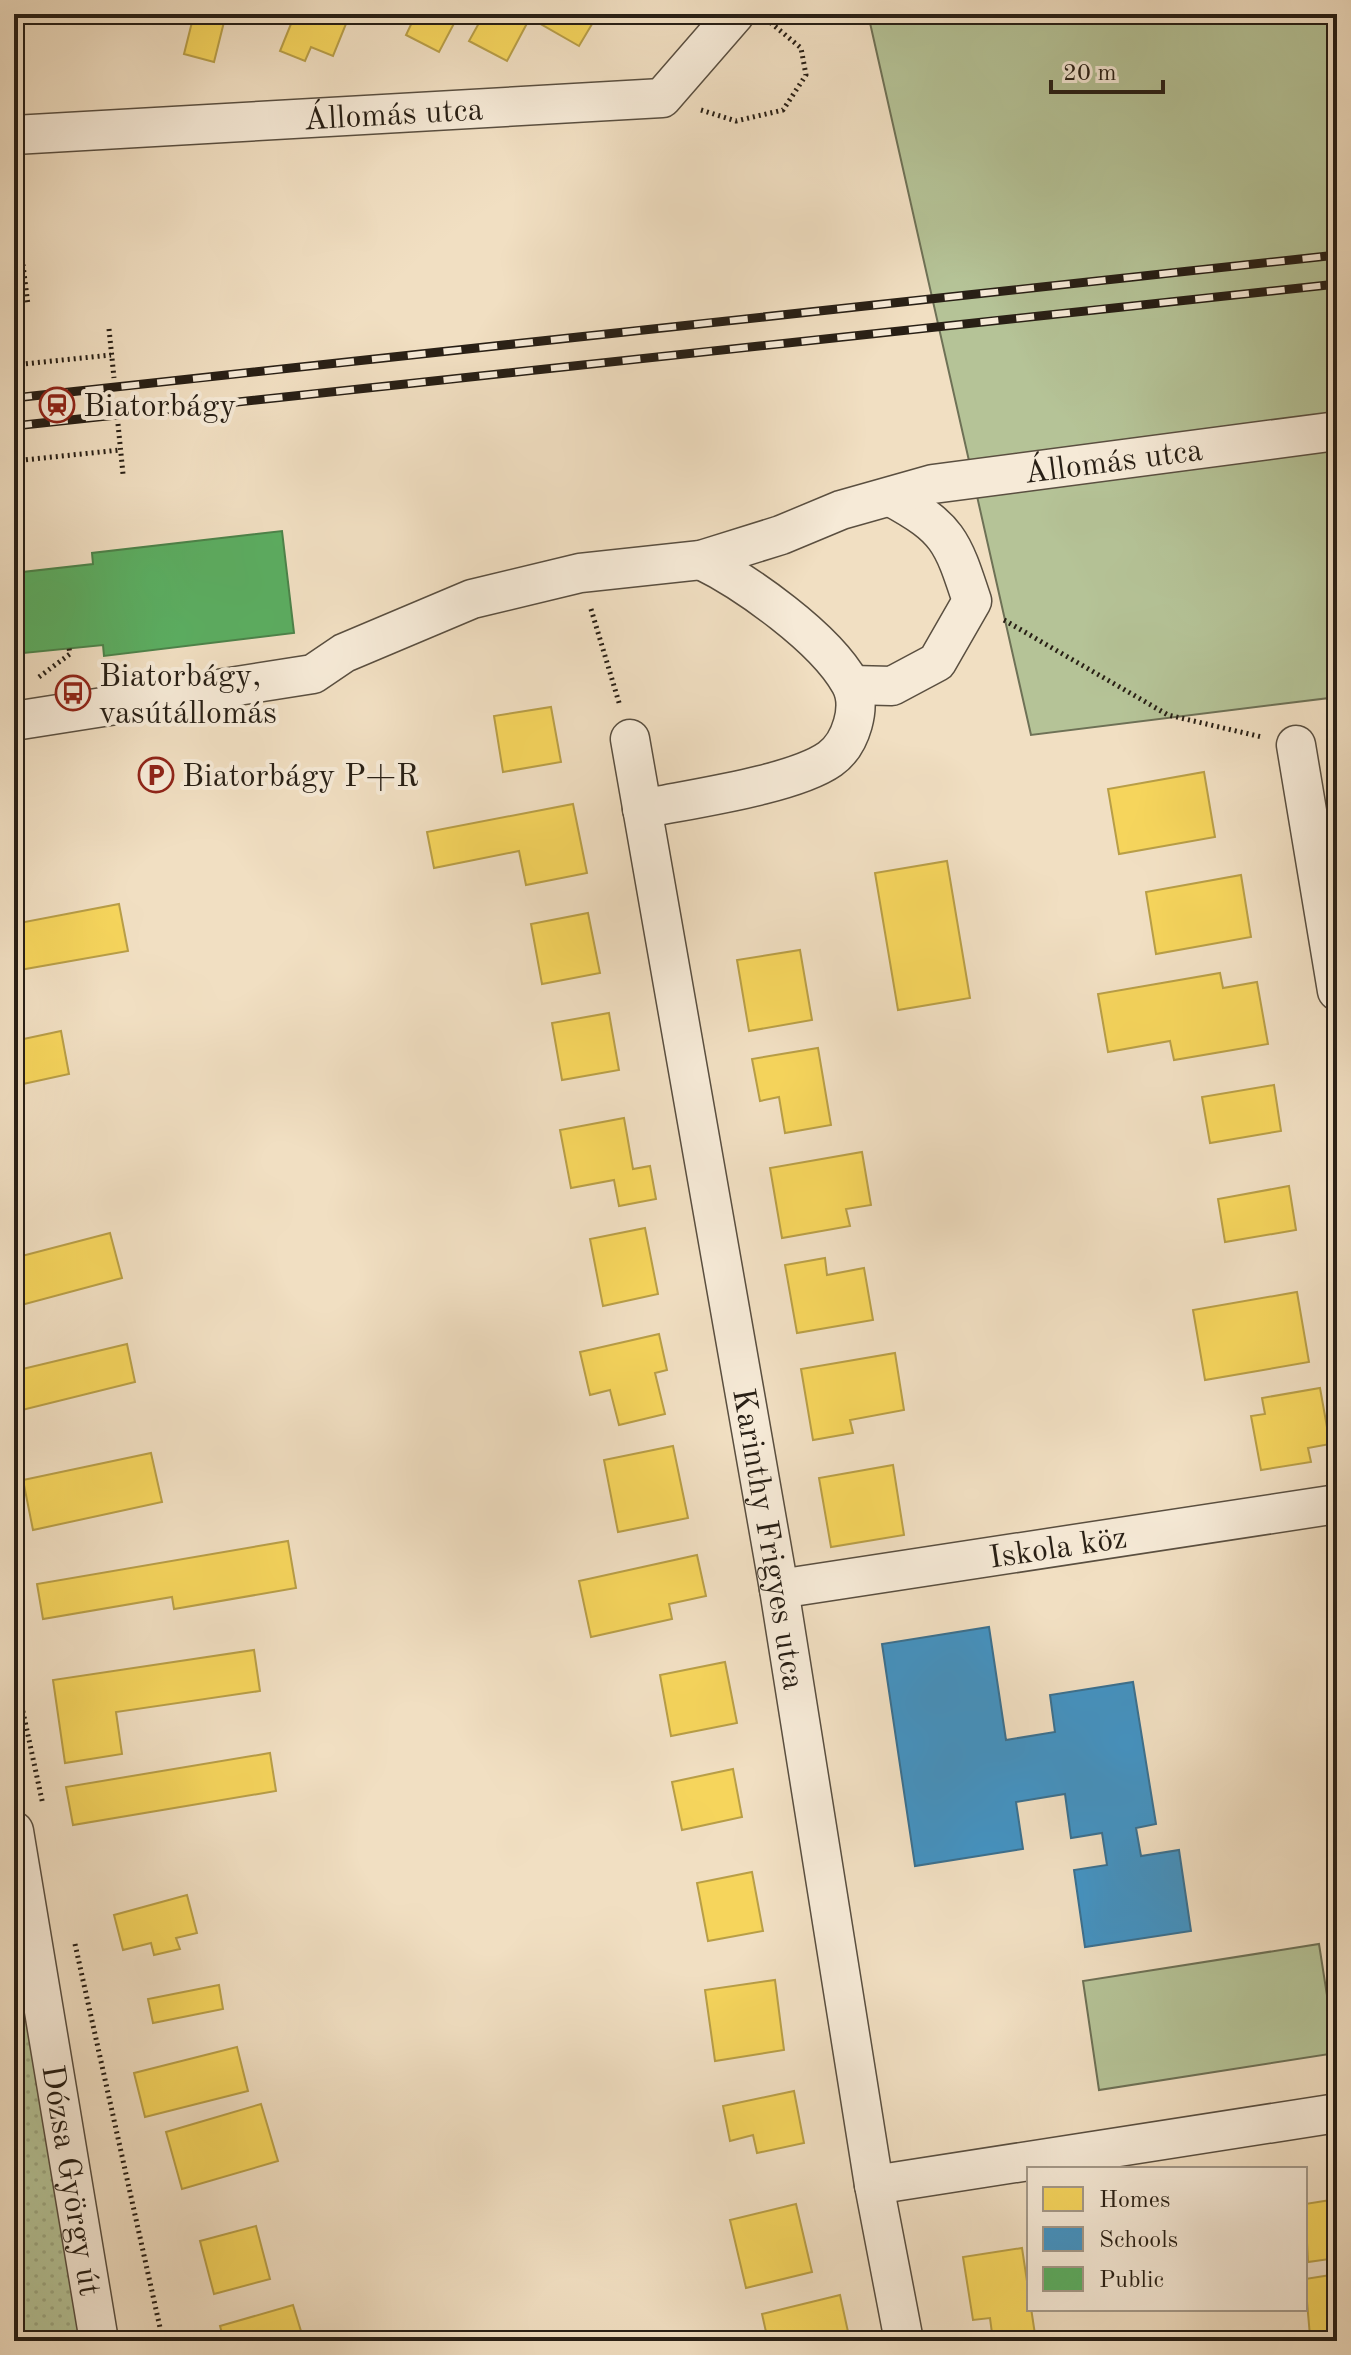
<svg xmlns="http://www.w3.org/2000/svg" width="1351" height="2355" viewBox="0 0 1351 2355" font-family="'Old Standard TT',serif">
  <style>
    .grass { fill: #b5c397; stroke: #6e7156; stroke-width: 2 }
    .park { fill: url(#park-dots); stroke: #6e7156; stroke-width: 2 }
    .homes { fill: #f6d55c; stroke: #b89e47; stroke-width: 2 }
    .schools { fill: #4393c3; stroke: #3b708f; stroke-width: 2 }
    .public { fill: #5aae61; stroke: #4b834a; stroke-width: 2 }
    .lines { fill: none; stroke-linecap: round; stroke-linejoin: round }
    .minor-casing { stroke: #5a4f40; stroke-width: 41 }
    .path { stroke: #281f15; stroke-width: 5; stroke-dasharray: 2 4; stroke-linecap: butt }
    .minor { stroke: #f6ead7; stroke-width: 38 }
    .rail-casing { stroke: #281f15; stroke-width: 9 }
    .rail { stroke: #f6ead7; stroke-width: 6; stroke-dasharray: 18; stroke-linecap: butt }
    .labels { text-anchor: middle; stroke-width: 8; stroke-linejoin: round; paint-order: stroke }
    .street-label { font-size: 32px; fill: #281f15; stroke: #f6ead7 }
    .poi-label { font-size: 32px; fill: #281f15; stroke: #f6ead7; text-anchor: start }
  </style>
  <defs>
    <pattern id="park-dots" width="8" height="8" patternUnits="userSpaceOnUse" patternTransform="scale(2)"><rect width="8" height="8" fill="#b5c397"/><path d="M2 2h.1M6 6h.1" fill="none" stroke="#9ca781" stroke-width="1.8" stroke-linecap="round"/></pattern>
  </defs>
  <rect width="100%" height="100%" fill="#f1dfc2"/>
  <filter id="stains"><feTurbulence type="fractalNoise" baseFrequency=".0025" numOctaves="4"/><feColorMatrix values="0 0 0 0 .2 0 0 0 0 .09 0 0 0 0 .02 0 0 0 .5 -.17"/></filter>
  <radialGradient id="worn" r=".72"><stop offset=".6" stop-color="#630" stop-opacity="0"/><stop offset="1" stop-color="#630" stop-opacity=".3"/></radialGradient>
  <g class="grass">
    <polygon points="868,14 1337,14 1337,697 1031,735"/>
    <polygon points="1319,1944 1336,2053 1099,2090 1083,1981"/>
  </g>
  <polygon class="park" points="14,1831 99,2341 14,2341"/>
  <g class="homes">
    <polygon points="194,14 226,14 214,62 184,54"/>
    <polygon points="295,14 350,14 333,56 311,47 305,61 280,51"/>
    <polygon points="416,14 459,14 439,52 406,35"/>
    <polygon points="484,14 532,14 507,61 469,41"/>
    <polygon points="544,14 598,14 579,46 539,23"/>
    <polygon points="551,707 561,762 503,772 494,716"/>
    <polygon points="1204,772 1215,837 1119,854 1108,789"/>
    <polygon points="573,804 587,873 526,885 519,851 434,868 427,832"/>
    <polygon points="947,861 970,998 898,1010 875,873"/>
    <polygon points="1241,875 1251,937 1156,954 1146,892"/>
    <polygon points="119,904 128,951 14,971 14,924"/>
    <polygon points="588,913 600,973 542,984 531,924"/>
    <polygon points="800,950 812,1020 749,1031 737,960"/>
    <polygon points="1220,973 1223,988 1257,982 1268,1044 1174,1060 1170,1041 1108,1052 1098,994"/>
    <polygon points="609,1013 619,1070 562,1080 552,1023"/>
    <polygon points="61,1031 69,1074 14,1086 14,1041"/>
    <polygon points="818,1048 831,1125 785,1133 779,1097 760,1101 752,1059"/>
    <polygon points="1274,1085 1281,1131 1210,1143 1202,1097"/>
    <polygon points="624,1118 633,1169 650,1166 656,1199 619,1206 614,1180 571,1188 560,1130"/>
    <polygon points="862,1152 871,1205 846,1209 850,1226 782,1238 770,1168"/>
    <polygon points="1289,1186 1296,1230 1225,1242 1218,1199"/>
    <polygon points="645,1228 658,1294 603,1306 590,1239"/>
    <polygon points="110,1233 122,1278 14,1307 14,1258"/>
    <polygon points="825,1258 827,1275 864,1268 873,1320 797,1333 785,1265"/>
    <polygon points="1297,1292 1309,1362 1205,1380 1193,1310"/>
    <polygon points="659,1334 667,1370 655,1373 665,1414 619,1425 610,1390 590,1395 580,1352"/>
    <polygon points="127,1344 135,1382 14,1412 14,1371"/>
    <polygon points="895,1353 904,1410 850,1420 853,1433 813,1440 801,1369"/>
    <polygon points="1320,1388 1330,1444 1308,1448 1311,1462 1261,1470 1251,1416 1265,1414 1262,1398"/>
    <polygon points="673,1446 688,1518 618,1532 604,1460"/>
    <polygon points="151,1453 162,1502 33,1530 23,1480"/>
    <polygon points="893,1465 904,1535 831,1547 819,1478"/>
    <polygon points="288,1541 296,1588 174,1609 172,1597 43,1619 37,1584"/>
    <polygon points="697,1555 706,1596 669,1604 672,1619 591,1637 579,1581"/>
    <polygon points="254,1650 260,1691 116,1712 122,1754 65,1763 53,1680"/>
    <polygon points="725,1662 737,1723 671,1736 660,1675"/>
    <polygon points="270,1753 276,1791 73,1825 66,1787"/>
    <polygon points="733,1769 742,1817 682,1830 672,1782"/>
    <polygon points="752,1872 763,1931 708,1941 697,1883"/>
    <polygon points="187,1895 197,1933 176,1938 180,1949 154,1955 151,1943 123,1950 114,1915"/>
    <polygon points="775,1980 784,2050 715,2061 705,1990"/>
    <polygon points="219,1985 223,2009 153,2023 148,1999"/>
    <polygon points="237,2047 248,2091 145,2117 134,2073"/>
    <polygon points="794,2091 804,2143 757,2153 753,2135 730,2141 723,2106"/>
    <polygon points="261,2104 278,2161 182,2189 166,2132"/>
    <polygon points="1337,2199 1337,2258 1308,2262 1305,2204"/>
    <polygon points="796,2204 812,2272 746,2288 730,2220"/>
    <polygon points="256,2226 270,2279 214,2294 200,2241"/>
    <polygon points="1022,2248 1036,2341 993,2341 990,2318 973,2320 963,2257"/>
    <polygon points="1337,2274 1337,2332 1310,2336 1305,2279"/>
    <polygon points="840,2295 850,2341 768,2341 762,2314"/>
    <polygon points="293,2305 304,2341 224,2341 220,2326"/>
  </g>
  <polygon class="schools" points="989,1627 1006,1740 1055,1732 1050,1695 1133,1682 1156,1824 1136,1828 1141,1856 1179,1850 1191,1931 1085,1947 1074,1870 1107,1865 1102,1833 1071,1838 1065,1794 1016,1802 1023,1849 915,1866 882,1644"/>
  <polygon class="public" points="282,531 294,633 104,656 103,645 14,654 14,573 93,564 92,553"/>
  <g class="lines">
    <g class="minor-casing">
      <g id="minor">
        <path id="s1" d="M14,135L662,98L735,14"/>
        <path d="M852,685L892,686L937,662L972,601C952,540 948,528 891,497"/>
        <path id="s2" d="M14,721L313,674L344,653L472,599L580,573L701,560L781,535L841,510L933,484L1337,431"/>
        <path id="s3" d="M630,739L779,1589L874,2185L904,2341"/>
        <polyline points="1296,745 1337,991"/>
        <path d="M642,809C690,799 793,785 830,759C851,744 863,706 850,683C825,638 746,582 701,560"/>
        <path id="s4" d="M779,1589L1337,1504"/>
        <path id="s5" d="M14,1831L99,2341"/>
        <polyline points="874,2185 1337,2113"/>
      </g>
    </g>
    <g class="path">
      <polyline points="701,110 736,121 783,110 806,75 801,48 771,23"/>
      <polyline points="14,193 28,305"/>
      <polyline points="109,329 114,378"/>
      <polyline points="14,365 111,355"/>
      <polyline points="118,424 123,474"/>
      <polyline points="14,461 120,450"/>
      <polyline points="591,609 620,706"/>
      <polyline points="1004,620 1168,715 1262,737"/>
      <polyline points="39,677 70,654 69,648"/>
      <polyline points="14,1670 43,1805"/>
      <polyline points="75,1944 163,2341"/>
    </g>
    <use href="#minor" class="minor"/>
    <g class="rail-casing">
      <g id="rail">
        <polyline points="14,398 1337,255"/>
        <polyline points="14,426 1337,284"/>
      </g>
    </g>
    <use href="#rail" class="rail"/>
  </g>
  <defs>
    <g id="station-ring" transform="scale(1.8)"><circle r="9.5" fill="#f6ead7" stroke="#8f2418" stroke-width="1.5"/><path d="M-3-6H3Q5-6 5-4V2Q5 4 3 4L4.5 6H3L1.5 4h-3L-3 6H-4.5L-3 4Q-5 4-5 2V-4Q-5-6-3-6ZM-3.5-4v3h7v-3ZM-3.5 1v1.5H-2V1ZM2 1v1.5H3.5V1Z" fill="#8f2418"/></g>
    <g id="bus-ring" transform="scale(1.8)"><circle r="9.5" fill="#f6ead7" stroke="#8f2418" stroke-width="1.5"/><path d="M-5-6H5V4H4V6H2V4H-2V6H-4V4H-5ZM-3.5-4V0h7V-4ZM-3.5 1.2v1.5H-2V1.2ZM2 1.2v1.5H3.5V1.2Z" fill="#8f2418"/></g>
    <g id="parking-ring" transform="scale(1.8)"><circle r="9.5" fill="#f6ead7" stroke="#8f2418" stroke-width="1.5"/><path d="M-3.5-5.5H1a3.5 3.5 0 0 1 0 7H-1V5.5H-3.5ZM-1-3.4V-.6H.8a1.4 1.4 0 0 0 0-2.8Z" fill="#8f2418"/></g>
  </defs>
  <g fill-rule="evenodd">
    <use href="#station-ring" x="57" y="405"/>
    <use href="#bus-ring" x="73" y="693"/>
    <use href="#parking-ring" x="156" y="775"/>
  </g>
  <g class="labels">
    <g class="street-label">
      <text dy="11" stroke="none"><textPath href="#s1" startOffset="380">Állomás utca</textPath></text>
      <text dy="11" stroke="none"><textPath href="#s2" startOffset="1138">Állomás utca</textPath></text>
      <text dy="11" stroke="none"><textPath href="#s3" startOffset="812">Karinthy Frigyes utca</textPath></text>
      <text dy="11" stroke="none"><textPath href="#s4" startOffset="282">Iskola köz</textPath></text>
      <text dy="11" stroke="none"><textPath href="#s5" startOffset="354">Dózsa György út</textPath></text>
    </g>
    <g class="poi-label">
      <text x="83" y="416">Biatorbágy</text>
      <text x="99" y="686">Biatorbágy,<tspan x="99" dy="37">vasútállomás</tspan></text>
      <text x="182" y="786">Biatorbágy P+R</text>
    </g>
  </g>
  <rect width="1351" height="2355" fill="none" stroke="#f1dfc2" stroke-width="48"/>
  <rect x="16" y="16" width="1319" height="2323" fill="none" stroke="#281f15" stroke-width="4"/>
  <rect x="24" y="24" width="1303" height="2307" fill="none" stroke="#281f15" stroke-width="2"/>
  <rect x="1027" y="2167" width="280" height="144" fill="#f6ead7" stroke="#a49989" stroke-width="2"/>
  <rect x="1043" y="2187" width="40" height="24" fill="#f6d55c" stroke="#a49989" stroke-width="2"/>
  <text x="1099" y="2207" font-size="24" fill="#281f15">Homes</text>
  <rect x="1043" y="2227" width="40" height="24" fill="#4393c3" stroke="#a49989" stroke-width="2"/>
  <text x="1099" y="2247" font-size="24" fill="#281f15">Schools</text>
  <rect x="1043" y="2267" width="40" height="24" fill="#5aae61" stroke="#a49989" stroke-width="2"/>
  <text x="1099" y="2287" font-size="24" fill="#281f15">Public</text>
  <path d="M1051 80v12h112v-12" fill="none" stroke="#281f15" stroke-width="4"/>
  <text x="1063" y="80" font-size="24" fill="#281f15" stroke="#f6ead7" stroke-width="6" paint-order="stroke">20 m</text>
  <rect width="100%" height="100%" filter="url(#stains)"/>
  <rect width="100%" height="100%" fill="url(#worn)"/>
</svg>
